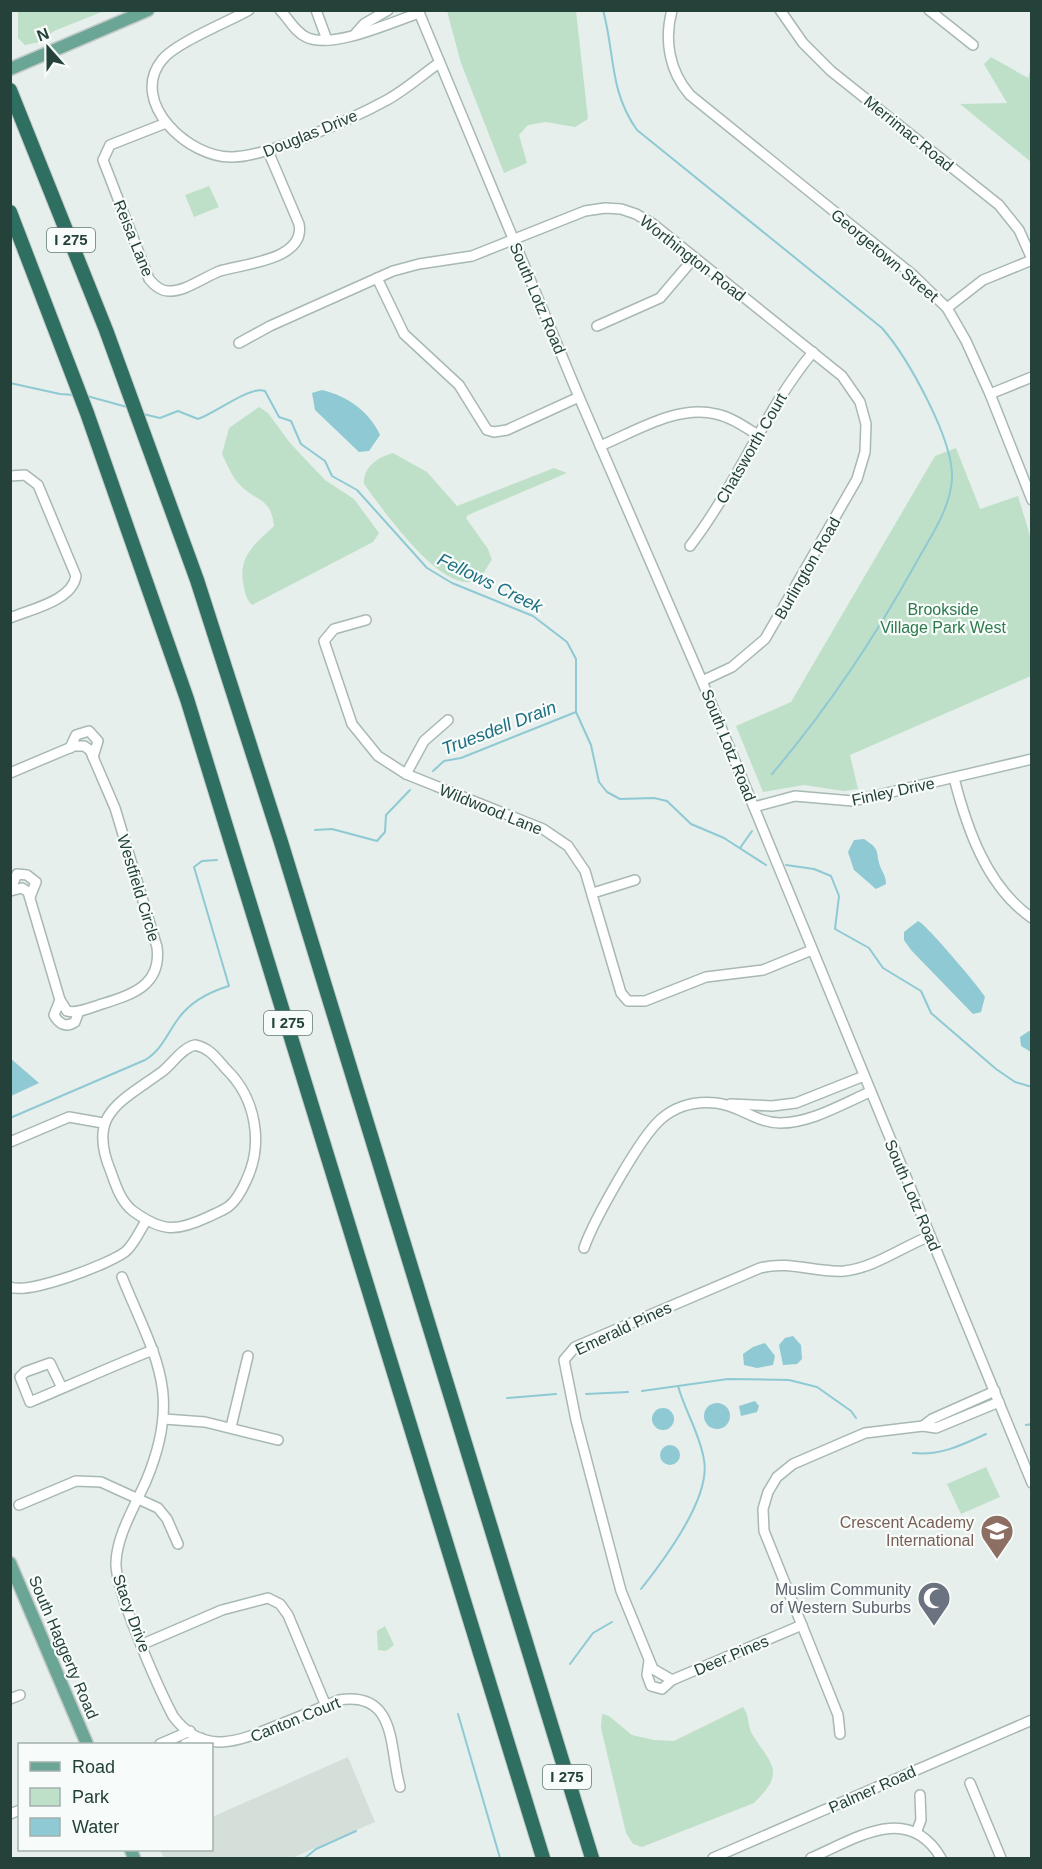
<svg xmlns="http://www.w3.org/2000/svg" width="1042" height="1869" viewBox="0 0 1042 1869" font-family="Arial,sans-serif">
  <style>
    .built { fill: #d4dfda }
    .green { fill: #bfe0c8 }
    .water { fill: #8ec9d4 }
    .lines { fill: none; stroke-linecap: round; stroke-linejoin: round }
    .stream { stroke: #8ec9d4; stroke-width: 2 }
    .minor-casing { stroke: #a8b8b2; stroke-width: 12 }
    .major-casing { stroke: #c2cac8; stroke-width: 15 }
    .highway-casing { stroke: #c2cac8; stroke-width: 16 }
    .minor { stroke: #fff; stroke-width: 9 }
    .major { stroke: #6aa596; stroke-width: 12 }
    .highway { stroke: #2f6f62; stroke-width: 14 }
    .labels { text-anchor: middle; stroke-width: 4.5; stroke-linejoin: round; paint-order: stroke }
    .shield { fill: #f7fbf9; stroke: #637a73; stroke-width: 1.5 }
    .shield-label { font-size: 15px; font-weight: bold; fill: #24423a }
    .street-label { font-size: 16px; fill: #24423a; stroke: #f7fbf9 }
    .park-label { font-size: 16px; fill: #2d7a4b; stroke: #f7fbf9 }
    .education-label { font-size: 16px; fill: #785e54; stroke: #f7fbf9; text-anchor: end }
    .worship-label { font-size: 16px; fill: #5b616d; stroke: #f7fbf9; text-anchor: end }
    .water-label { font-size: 18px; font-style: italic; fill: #1c6f80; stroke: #f7fbf9 }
  </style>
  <rect width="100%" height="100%" fill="#e6efeb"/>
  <polygon class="built" points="348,1757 375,1822 292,1858 164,1858 160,1850 212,1850 212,1817"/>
  <g class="green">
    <polygon points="18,11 18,10 104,11 54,31 40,42 25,45 18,38"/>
    <polygon points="447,11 576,11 588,119 575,127 546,122 528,125 519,135 527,163 504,173 461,63"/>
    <polygon points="991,57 1028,78 1031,67 1031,162 960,104 1007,103 984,64"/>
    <polygon points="209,186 219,207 194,217 185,195"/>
    <path d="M259,407L268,413L290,443L325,480L354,499L379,533L373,542L252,605C247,600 245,594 244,587C237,557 254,545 274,526C271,496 255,502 239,484C231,475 227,464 222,454L229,428Z"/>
    <polygon points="956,448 980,509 1018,496 1031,539 1031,676 850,755 858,789 843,791 804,785 763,792 736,726 791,702 935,456"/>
    <path d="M393,453L427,472L457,506L554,468L567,473L468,515L466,518L488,549L492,560C486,567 483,578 475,581C440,593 382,508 364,484C363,467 378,457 393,453Z"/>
    <polygon points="986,1467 1000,1497 961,1514 947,1484"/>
    <polygon points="385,1626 394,1645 386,1651 378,1650 377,1631"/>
    <path d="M743,1707C750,1716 747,1725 752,1734C771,1765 787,1771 754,1803L642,1847L633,1844L626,1833L601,1728L602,1714L609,1716L632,1735L654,1740L674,1741Z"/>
  </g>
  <g class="water">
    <path d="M322,390C347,396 369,411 380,435L369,451L359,452L315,410L312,393Z"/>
    <path d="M864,839C881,850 875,850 880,866C883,874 886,876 886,884L876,889L854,870L848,852L854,840Z"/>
    <path d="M918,921C926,924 979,987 985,997L981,1012L973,1014L911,950L904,940V932Z"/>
    <polygon points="1029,1031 1031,1031 1031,1052 1021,1046 1020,1037"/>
    <polygon points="10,1058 39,1083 11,1096 10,1096"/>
    <polygon points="793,1336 801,1345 802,1359 797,1364 783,1365 779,1345 785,1338"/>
    <polygon points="765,1343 775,1356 773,1365 757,1368 744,1365 743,1354 753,1347"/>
    <polygon points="755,1401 759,1406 757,1412 741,1416 739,1406"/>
    <circle cx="717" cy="1416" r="13"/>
    <circle cx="663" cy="1419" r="11"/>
    <circle cx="670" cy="1455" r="10"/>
  </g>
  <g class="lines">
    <g class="stream">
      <path d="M603,10C615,53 609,91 637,130L882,328C908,358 954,440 952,479C950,510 930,537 916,563C874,639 828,708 772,774"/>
      <polyline points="10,383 60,394 75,395"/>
      <polyline points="87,396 127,407"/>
      <path d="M143,414L160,418L178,411L198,419C216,413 251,385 265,391L279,417L291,421L301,444L325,461L332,476L357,490L427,568L452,583L533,616L567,642L576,659V712L591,745L599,782L607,792L620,799L654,798L667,801L691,824L724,838L766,865"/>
      <polyline points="433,771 444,761 461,758 576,712"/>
      <polyline points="315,830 332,829 377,841 385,832 386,815 410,790"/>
      <polyline points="740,848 752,831"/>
      <polyline points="786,865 814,869 831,876 839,896 835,929 869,948 883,968 921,991 931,1013 996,1069 1015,1082 1032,1087"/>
      <path d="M10,1118L145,1060C161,1051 167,1034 178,1019C190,1002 209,992 229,986L194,867L202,861L217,860"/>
      <polyline points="642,1391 728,1379 789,1380 817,1387 851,1411 856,1418"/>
      <polyline points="586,1394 628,1392"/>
      <polyline points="507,1398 556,1394"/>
      <polyline points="1026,1425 1032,1424"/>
      <path d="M913,1453C940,1456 962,1445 986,1434"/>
      <path d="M641,1589C664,1560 711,1497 704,1460C700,1434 685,1411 678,1386"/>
      <polyline points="570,1664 593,1633 612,1622"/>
      <polyline points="458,1714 500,1858"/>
      <polyline points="305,1858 316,1849 356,1831"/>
    </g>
    <g class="minor-casing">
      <g id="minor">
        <path d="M249,10C228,22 175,43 162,60C128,102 189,159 233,157C270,156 354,118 387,100C405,90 422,75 439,63"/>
        <path d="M280,10C289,19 294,31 306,37C331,50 392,22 419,13"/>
        <polyline points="316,10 327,40"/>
        <polyline points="418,10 579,397 702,681 1032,1483"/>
        <path d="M672,10C664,40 669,71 690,95L913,275L947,308L966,341L990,394L1032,500"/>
        <polyline points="780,10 803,43 831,71 999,205 1019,230 1032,259"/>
        <polyline points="929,10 973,45"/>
        <polyline points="356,33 364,24 388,10"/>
        <path d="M166,123L110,145L103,160L149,279C154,285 160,291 168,291C185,292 204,277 220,271C243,264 306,260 299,224L268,151"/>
        <polyline points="377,278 404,334 459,385 487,430 494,432 507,430 579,397"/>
        <polyline points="947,308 983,280 1032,260"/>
        <polyline points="597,326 660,298 694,258"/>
        <polyline points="239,343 270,326 393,271 419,264 472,256 585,211 605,208 621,209 636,214 653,224 842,376 860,402 866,424 865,452 857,479 765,639 732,667 702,681"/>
        <polyline points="990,394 1032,377"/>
        <path d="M600,446C634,432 678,404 716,414C731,417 745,427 758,435"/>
        <path d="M10,476L25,475L38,485L76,576C72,601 31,609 10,618"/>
        <path d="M690,546C737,485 764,411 813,352"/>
        <polyline points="366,620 334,629 324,641 352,724 378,756 406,774 543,829 568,846 585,871 621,993 628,1001 645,1001 706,977 763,970 812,950"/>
        <polyline points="70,748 76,735 89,731 98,741 93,757"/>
        <path d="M10,773L74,746H84L90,750L115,808L157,947C162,987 130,995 99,1005C89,1008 77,1014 67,1011L60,1000L28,892L22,888L10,891"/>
        <polyline points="406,774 424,741 448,720"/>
        <path d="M954,778C967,829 987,887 1032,918"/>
        <polyline points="754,807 795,796 853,801 1032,759"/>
        <polyline points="10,891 17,874 27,875 36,882 30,897"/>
        <polyline points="593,893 635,880"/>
        <path d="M60,1000L54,1015C59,1024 66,1028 75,1022L79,1011"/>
        <path d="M195,1045C210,1048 216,1058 226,1069C256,1098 264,1144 246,1181C242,1190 236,1201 228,1207C222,1211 214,1214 208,1217C176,1232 162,1232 133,1211C121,1202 116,1186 111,1172C86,1113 121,1102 163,1071C173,1063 182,1048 195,1045Z"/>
        <polyline points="730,1104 772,1106 796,1103 864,1076"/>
        <polyline points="10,1142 69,1117 103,1123"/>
        <path d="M584,1248C593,1222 640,1137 661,1119C676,1106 696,1101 716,1103C739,1105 756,1123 780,1123C811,1123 842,1104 870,1092"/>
        <path d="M122,1277C155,1358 183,1393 146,1481C135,1506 117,1535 116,1562C114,1589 159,1689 173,1716C203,1757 240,1741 278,1725C299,1717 319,1708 339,1700C398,1691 389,1749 400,1787"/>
        <path d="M10,1287C29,1295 109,1264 125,1252C134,1245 140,1230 146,1221"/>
        <path d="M62,1388L50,1363L25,1372L20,1377L30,1402C71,1385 112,1366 153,1350"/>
        <polyline points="164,1419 205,1422 278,1440"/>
        <polyline points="923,1426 932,1419 995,1391"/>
        <polyline points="231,1427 248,1356"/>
        <polyline points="19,1505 76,1481 101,1482 158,1508 167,1519 178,1544"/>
        <path d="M802,1625L672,1680L653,1669L621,1591L576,1420L564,1360L575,1347L760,1268C790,1260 815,1273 844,1271C874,1268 902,1247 930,1236"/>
        <polyline points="143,1644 222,1610 268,1598 280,1604 288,1615 326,1706"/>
        <polyline points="649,1661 647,1675 651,1686 662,1689 672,1680"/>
        <polyline points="10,1699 20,1695"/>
        <polyline points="840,1734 838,1715 764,1531 763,1509 768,1492 777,1477 793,1464 865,1433 923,1426 936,1428 999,1402"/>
        <polyline points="160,1744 190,1731"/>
        <polyline points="185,1744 201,1738"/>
        <polyline points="970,1783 1001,1858"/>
        <polyline points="10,1814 20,1810"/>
        <polyline points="916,1833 921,1820 920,1795"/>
        <polyline points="713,1858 1032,1720"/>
        <path d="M811,1858C855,1839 908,1802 941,1858"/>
      </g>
    </g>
    <g class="major-casing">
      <g id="major">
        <polyline points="10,69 148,10"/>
        <polyline points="10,1563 87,1744"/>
        <polyline points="131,1850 134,1858"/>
      </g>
    </g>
    <g class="highway-casing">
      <g id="highway">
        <polyline points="10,90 106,330 197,580 281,842 592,1858"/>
        <polyline points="10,212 87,413 187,699 543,1858"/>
      </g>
    </g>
    <use href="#minor" class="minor"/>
    <use href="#major" class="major"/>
    <use href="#highway" class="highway"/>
  </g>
  <defs>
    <g id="school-pin" transform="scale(1.725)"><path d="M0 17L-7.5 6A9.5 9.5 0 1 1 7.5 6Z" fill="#8d6e63" stroke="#f7fbf9"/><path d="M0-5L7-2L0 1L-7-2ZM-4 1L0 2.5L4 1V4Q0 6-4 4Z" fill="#fff"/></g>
    <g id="mosque-pin" transform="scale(1.725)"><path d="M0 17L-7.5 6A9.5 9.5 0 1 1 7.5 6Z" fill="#6b7280" stroke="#f7fbf9"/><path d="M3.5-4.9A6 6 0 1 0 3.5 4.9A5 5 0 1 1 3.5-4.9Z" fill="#fff"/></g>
  </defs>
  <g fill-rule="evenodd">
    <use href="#school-pin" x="997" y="1531"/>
    <use href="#mosque-pin" x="934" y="1598"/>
  </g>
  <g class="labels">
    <g class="shield">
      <rect x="47" y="228" width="48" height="24" rx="4.5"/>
      <rect x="264" y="1011" width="48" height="24" rx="4.5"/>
      <rect x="543" y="1765" width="48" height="24" rx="4.5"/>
    </g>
    <g class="shield-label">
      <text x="71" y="245">I 275</text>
      <text x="288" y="1028">I 275</text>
      <text x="567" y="1782">I 275</text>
    </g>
    <g class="street-label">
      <text transform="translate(310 133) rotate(-22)" y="6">Douglas Drive</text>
      <text transform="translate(909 133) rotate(39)" y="6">Merrimac Road</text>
      <text transform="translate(134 238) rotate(68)" y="6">Reisa Lane</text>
      <text transform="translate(885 255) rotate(40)" y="6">Georgetown Street</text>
      <text transform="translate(693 258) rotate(38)" y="6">Worthington Road</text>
      <text transform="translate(538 298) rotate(67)" y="6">South Lotz Road</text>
      <text transform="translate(751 448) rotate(-60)" y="6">Chatsworth Court</text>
      <text transform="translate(807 568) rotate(-60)" y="6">Burlington Road</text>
      <text transform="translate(729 745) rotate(68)" y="6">South Lotz Road</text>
      <text transform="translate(893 791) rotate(-12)" y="6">Finley Drive</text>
      <text transform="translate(491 809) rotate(22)" y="6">Wildwood Lane</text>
      <text transform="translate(139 888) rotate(73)" y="6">Westfield Circle</text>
      <text transform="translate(913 1195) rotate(67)" y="6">South Lotz Road</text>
      <text transform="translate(623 1328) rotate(-25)" y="6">Emerald Pines</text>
      <text transform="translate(132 1613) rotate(70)" y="6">Stacy Drive</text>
      <text transform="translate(64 1647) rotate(67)" y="6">South Haggerty Road</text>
      <text transform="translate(731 1655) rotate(-23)" y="6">Deer Pines</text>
      <text transform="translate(295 1719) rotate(-22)" y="6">Canton Court</text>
      <text transform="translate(872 1789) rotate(-24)" y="6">Palmer Road</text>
    </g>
    <g class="park-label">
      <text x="943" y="615">Brookside<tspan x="943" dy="18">Village Park West</tspan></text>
    </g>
    <g class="education-label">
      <text x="974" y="1528">Crescent Academy<tspan x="974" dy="18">International</tspan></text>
    </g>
    <g class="worship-label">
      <text x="911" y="1595">Muslim Community<tspan x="911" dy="18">of Western Suburbs</tspan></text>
    </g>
    <g class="water-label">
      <text transform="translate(490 583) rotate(26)" y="6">Fellows Creek</text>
      <text transform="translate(499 728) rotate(-21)" y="6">Truesdell Drain</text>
    </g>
  </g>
  <rect width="1042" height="1869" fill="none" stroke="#24423a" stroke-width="24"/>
  <rect x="18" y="1743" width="195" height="108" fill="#f7fbf9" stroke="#a3b1ad" stroke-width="1.5"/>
  <rect x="30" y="1762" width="30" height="9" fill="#6aa596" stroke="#a3b1ad" stroke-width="1.5"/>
  <text x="72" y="1773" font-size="18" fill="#24423a">Road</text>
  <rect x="30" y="1788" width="30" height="18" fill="#bfe0c8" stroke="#a3b1ad" stroke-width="1.5"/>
  <text x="72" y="1803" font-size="18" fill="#24423a">Park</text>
  <rect x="30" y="1818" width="30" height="18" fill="#8ec9d4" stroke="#a3b1ad" stroke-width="1.5"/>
  <text x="72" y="1833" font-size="18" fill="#24423a">Water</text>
  <g transform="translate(48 48) rotate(339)" stroke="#f7fbf9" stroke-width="4.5" paint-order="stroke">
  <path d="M0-4.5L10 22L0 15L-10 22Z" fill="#24423a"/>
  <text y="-9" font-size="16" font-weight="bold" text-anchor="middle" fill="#24423a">N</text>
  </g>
</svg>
